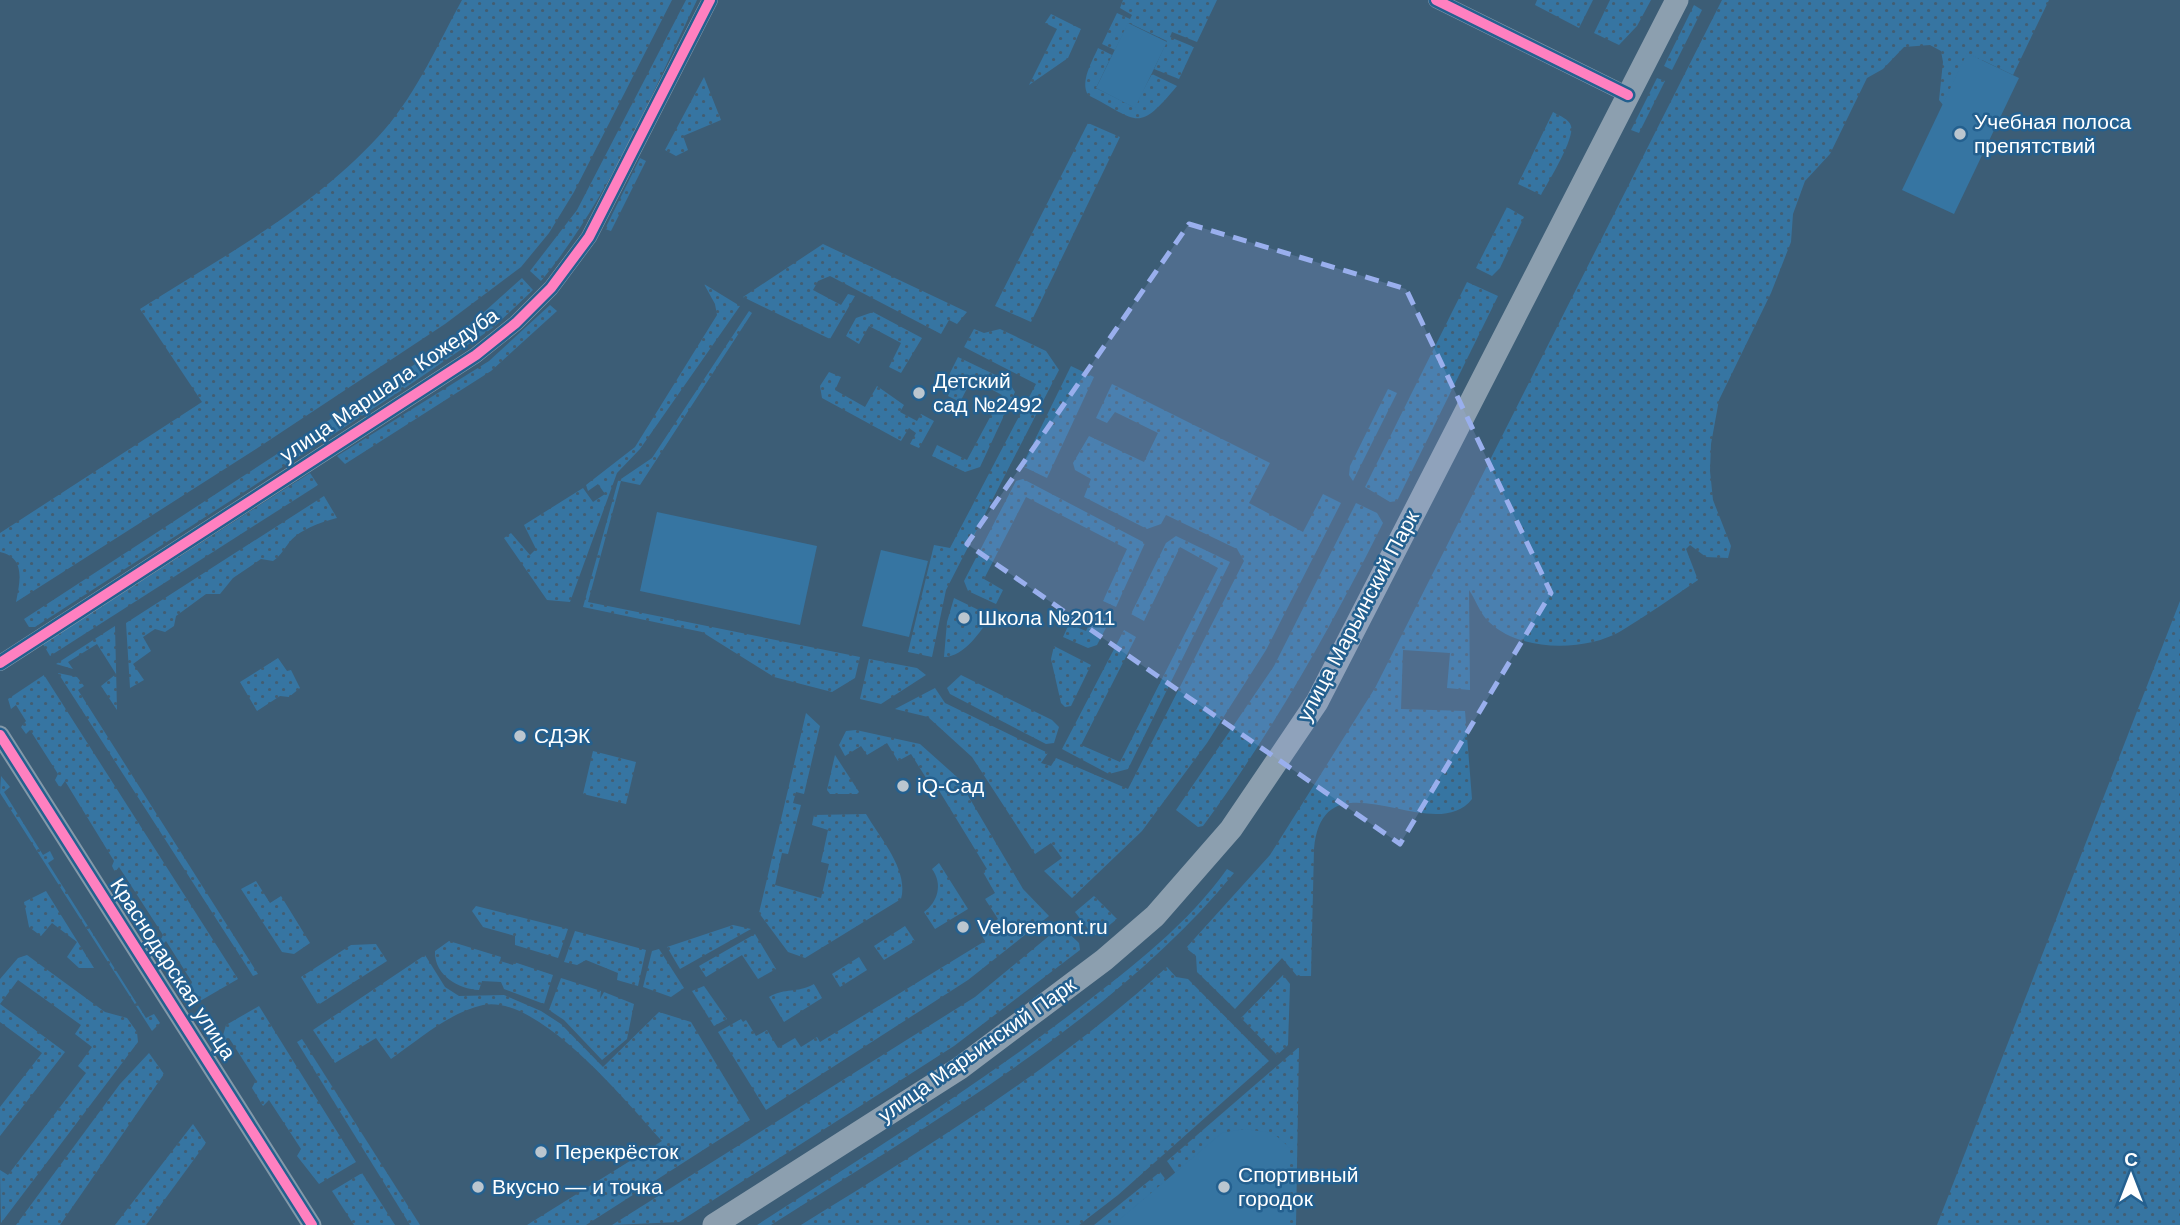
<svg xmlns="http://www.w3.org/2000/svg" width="2180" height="1225" viewBox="0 0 2180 1225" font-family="Helvetica,sans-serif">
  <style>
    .grass { fill: url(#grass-dots) }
    .pitch { fill: #3675a2 }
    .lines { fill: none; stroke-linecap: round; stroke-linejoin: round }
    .minor { stroke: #8399a9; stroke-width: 16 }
    .tertiary { stroke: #8399a9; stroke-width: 19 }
    .secondary { stroke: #8c9faf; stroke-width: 23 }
    .cycleway-casing { stroke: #24608f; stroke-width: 15 }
    .cycleway { stroke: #ff80c0; stroke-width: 10 }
    .marked { fill: #99afed; fill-opacity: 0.2; stroke: #99afed; stroke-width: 5; stroke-dasharray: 14 9; stroke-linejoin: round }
    .poi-dot { fill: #bbc6cf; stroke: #24608f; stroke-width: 2.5 }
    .labels { text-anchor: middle; stroke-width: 5; stroke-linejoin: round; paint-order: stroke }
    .poi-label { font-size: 21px; fill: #fff; stroke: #24608f; text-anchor: start }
    .street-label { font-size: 21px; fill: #fff; stroke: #24608f }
  </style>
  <defs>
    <pattern id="grass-dots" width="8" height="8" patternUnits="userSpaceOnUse" patternTransform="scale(1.75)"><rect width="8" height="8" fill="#3675a2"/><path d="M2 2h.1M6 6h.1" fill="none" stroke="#425e73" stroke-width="1.8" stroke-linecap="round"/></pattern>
  </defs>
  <rect width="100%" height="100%" fill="#3c5d76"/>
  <g class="grass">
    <path d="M462,0H672L574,192L549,233L521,267L445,324L256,449L16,602C20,581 26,558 0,552V533L202,402L140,309C225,255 318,206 385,129C417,92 439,42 462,0Z"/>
    <path d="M686,0H697C651,95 609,199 541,281L530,271L577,210Z"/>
    <polygon points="1123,0 1217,0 1197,42 1172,32 1170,37 1194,47 1179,79 1154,69 1167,41 1129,23 1115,50 1102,44 1117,13 1130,19 1132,15 1120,8"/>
    <polygon points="1537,0 1593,0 1579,28 1535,5"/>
    <polygon points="1610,0 1651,0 1637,26 1619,45 1594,33"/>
    <path d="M1722,0H2049L2013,75L1982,60L1948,111L1939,100L1943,62L1941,51L1930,45L1904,47L1883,69L1867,78L1830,154L1805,181L1793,214L1791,242L1771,293L1719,400L1711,444L1710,471L1713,500L1731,546L1728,558L1706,557L1690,545L1686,549L1698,580C1673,597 1647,615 1621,631C1585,652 1520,652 1489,622C1480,614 1476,600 1469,590L1470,690L1447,688L1450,653L1403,650L1401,709L1465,711L1472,799C1433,849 1323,750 1314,849L1311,976H1297L1282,958L1235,1009L1197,972L1196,956L1186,948L1270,855L1375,688Z"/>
    <polygon points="1694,5 1702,10 1672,70 1664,66"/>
    <polygon points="1051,14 1081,29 1068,58 1029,85 1057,29 1045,23"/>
    <path d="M1098,48L1112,55L1096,88L1134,107L1152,74L1177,86C1137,134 1139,121 1088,95C1080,81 1092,62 1098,48Z"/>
    <polygon points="704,77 721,120 683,136 688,150 676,156 665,150"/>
    <polygon points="1657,78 1665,81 1639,133 1631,130"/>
    <path d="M1553,112C1560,116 1569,119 1571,126C1575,139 1548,182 1541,195L1518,184Z"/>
    <polygon points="1088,123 1120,137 1031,322 995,306"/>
    <polygon points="640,158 646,161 611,231 605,229"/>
    <polygon points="1507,207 1524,217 1500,268 1492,276 1476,268"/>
    <polygon points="823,244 967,312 957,324 949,320 941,334 830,276 818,281 813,290 841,305 848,294 855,296 830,339 743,297"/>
    <polygon points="522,278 533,290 494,327 405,388 35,627 29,627 24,619 426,357 464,330"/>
    <polygon points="1467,282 1498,296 1397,501 1390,502 1365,487"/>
    <polygon points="704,284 740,306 640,449 617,473 570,602 547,600 504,538 511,533 530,555 536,549 524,525 583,488 593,502 605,494 598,484 588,491 586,485 635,447 717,315 715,304"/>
    <polygon points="550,305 557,311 491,371 345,464 337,456 489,361"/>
    <polygon points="749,311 752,313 640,485 621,481 588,602 860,657 855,678 832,692 774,677 702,632 583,607 618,481 652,458"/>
    <polygon points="873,312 922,338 901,373 889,367 901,343 869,326 859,344 846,336 856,318"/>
    <polygon points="974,329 984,333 1000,329 1046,351 1059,370 946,590 932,657 908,652 934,545 950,548 1036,384 964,347"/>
    <polygon points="958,357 1008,381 1015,392 980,467 965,472 932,456 937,445 967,460 1002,395 972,379 960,402 948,396 950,391 943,387"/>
    <polygon points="1071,366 1094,377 1047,478 1022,466"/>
    <polygon points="829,372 841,377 835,390 865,407 877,386 904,405 900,412 917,421 921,414 934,421 919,448 910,444 916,433 909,428 901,441 822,398 820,386"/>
    <polygon points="1112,384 1270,463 1249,503 1303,532 1323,494 1341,503 1266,650 1207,743 1142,831 1072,898 1044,871 1062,858 1051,843 1035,854 972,757 928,717 895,709 935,688 945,703 1048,753 1041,763 1051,766 1056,758 1128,789 1244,561 1237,549 1166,515 1161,524 1147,529 1084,497 1091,479 1075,470 1073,463 1089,436 1144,462 1158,433 1115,412 1107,423 1096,418"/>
    <polygon points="1388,389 1397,393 1353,481 1349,475 1350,466"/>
    <polygon points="310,473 318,485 50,656 43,644"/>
    <polygon points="1023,479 1145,543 1116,607 1103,601 1127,549 1026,497 984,579 1003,590 996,604 968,591 964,581 1016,481"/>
    <path d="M324,496L337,518C321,522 298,530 288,544C282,552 281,555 273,561L261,559L233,578L220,594H206L176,616L174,626L165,632L155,629L143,637L151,651L133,664L144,680L130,688L126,623Z"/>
    <path d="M1356,503L1377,513L1383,523C1330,629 1273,731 1203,826L1198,827L1176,810L1274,666Z"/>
    <polygon points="1176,536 1230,562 1128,769 1109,774 1062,749 1124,630 1136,637 1081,745 1120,762 1218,568 1180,547 1144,621 1131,614 1166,543"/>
    <path d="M954,598L991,616C981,631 964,657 944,657L947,622Z"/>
    <polygon points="2180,601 2180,1225 1937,1225"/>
    <polygon points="1094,614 1109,622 1097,645 1088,648 1063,637 1069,624 1086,631"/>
    <polygon points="115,626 117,710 101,686 116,674 97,644 68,662 73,669 56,664"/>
    <polygon points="1054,646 1091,665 1071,706 1065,707 1061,703 1051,659"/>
    <polygon points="278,658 287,671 291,670 300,688 289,697 280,696 257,711 240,682"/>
    <polygon points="869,659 917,668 926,675 881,704 860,699"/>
    <polygon points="58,673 77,677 84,686 78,690 258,974 253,976"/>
    <polygon points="44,675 238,979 200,1001 190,988 192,982 166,941 162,945 160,941 163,935 119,867 115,872 112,866 114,861 65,781 60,788 55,780 58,774 30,730 26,734 21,727 26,721 16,705 11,709 8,699"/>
    <polygon points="961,675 1052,720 1059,727 1054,743 1046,744 950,694 947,688"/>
    <path d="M806,713L820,726L804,794L796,792L793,803L801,805L788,854L782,853L775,885L821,898L829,864L821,862L828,830L812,825L814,815L866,814C880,838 909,870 901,899L805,958L788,952L759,913Z"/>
    <polygon points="856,730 920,744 957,777 1023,889 1049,916 968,980 766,1110 718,1032 741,1019 743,1022 746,1020 756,1036 767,1030 778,1048 795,1038 801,1047 817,1037 820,1042 985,941 979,931 998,919 985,899 995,893 983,872 987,869 932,779 928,781 911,754 898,761 887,743 867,755 861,746 845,756 839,745 846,731"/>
    <polygon points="593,751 636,762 626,804 583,794"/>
    <polygon points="835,755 859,792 857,794 830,794 827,790"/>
    <polygon points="1,776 10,787 4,792 43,855 50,851 54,859 48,863 146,1018 154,1014 160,1023 152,1031 0,793"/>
    <path d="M939,863L968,909L935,929L924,912C938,902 943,884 932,869Z"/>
    <path d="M1227,869L1234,873C1117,1017 927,1125 771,1225H757C866,1155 977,1086 1080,1007C1132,967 1189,923 1227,869Z"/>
    <polygon points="256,881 270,903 281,896 310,943 294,954 282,952 241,889"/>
    <polygon points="46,891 94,968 79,968 67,957 77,942 52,923 41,936 29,927 24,902"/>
    <polygon points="1094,896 1117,919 1097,935 1092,934 1075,912"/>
    <polygon points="476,906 568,929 558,958 515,945 515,936 483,927 472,911"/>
    <polygon points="733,925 751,929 680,969 667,947"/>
    <polygon points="905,926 915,941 884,960 874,946"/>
    <polygon points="1061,926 1079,943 1080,950 954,1046 679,1222 612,1225 975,997"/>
    <polygon points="575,931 646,950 638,986 617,980 618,973 586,960 577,965 564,962"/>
    <polygon points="755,934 776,969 758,979 742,955 706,977 699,966"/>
    <path d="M449,941L501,957L500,961L513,965L514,962L553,975L544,1004L504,989L501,982L482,981L479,990C458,989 434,975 435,951Z"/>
    <polygon points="376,944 387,961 318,1005 301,977 351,945"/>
    <polygon points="659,949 684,988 671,997 643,987 652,951"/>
    <polygon points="27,955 105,1012 127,1018 137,1032 138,1042 1,1223 0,1170 8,1175 86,1073 78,1066 92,1047 75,1034 81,1025 18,980 0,1004 65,1052 0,1136 0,1107 42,1053 0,1022 0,979 18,958"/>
    <path d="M425,955L445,987L459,996L504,995L541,1011L561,1024L603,1067L659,1012L691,1022L750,1120L586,1225H527L662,1141C627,1103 539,994 483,1005C450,1012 418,1040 391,1059L376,1038L335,1063L313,1030Z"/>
    <polygon points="859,957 867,970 840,987 832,974"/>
    <path d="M1167,967L1176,977L1188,979L1269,1061L1118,1195L1079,1225H801C927,1147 1056,1068 1167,967Z"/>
    <polygon points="1283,975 1290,984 1288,1045 1277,1055 1241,1018"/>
    <polygon points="561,978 601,991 600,999 604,992 634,1004 627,1039 602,1060 564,1020 549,1010"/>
    <path d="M814,984L822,998L784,1022L769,997C786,987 796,994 814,984Z"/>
    <polygon points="704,986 727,1019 714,1026 692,991"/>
    <polygon points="259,1006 356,1162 319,1184 297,1156 301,1149 269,1100 263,1106 252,1088 256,1080 229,1038 224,1042 222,1039 226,1025"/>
    <polygon points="302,1039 420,1225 410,1225 297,1042"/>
    <polygon points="1299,1047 1296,1225 1288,1225 1186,1188 1167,1161"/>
    <polygon points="149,1053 164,1074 60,1225 16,1225 120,1084"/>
    <polygon points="193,1124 206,1143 146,1225 115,1225"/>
    <polygon points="1160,1172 1177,1194 1139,1225 1094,1225"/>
    <polygon points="362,1173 395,1225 354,1225 332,1191"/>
  </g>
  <g class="pitch">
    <polygon points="1128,23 1167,42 1135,108 1096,88"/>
    <polygon points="1967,53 2019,78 1954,214 1902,190"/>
    <polygon points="657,512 817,546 800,625 640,591"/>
    <polygon points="881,550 928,561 909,637 862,626"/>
    <polygon points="1244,1129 1273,1133 1290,1148 1290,1225 1113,1225 1222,1133"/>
  </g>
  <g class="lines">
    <g class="minor">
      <polyline points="1436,0 1628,95"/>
      <polyline points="0,663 476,355 516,323 551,288 589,237 710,0"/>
    </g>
    <polyline class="tertiary" points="0,735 312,1225"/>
    <polyline class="secondary" points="714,1225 960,1068 1104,960 1155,916 1231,829 1317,702 1677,0"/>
    <g class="cycleway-casing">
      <g id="cycleway">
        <polyline points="1436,0 1628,95"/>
        <polyline points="0,663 476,355 516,323 551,288 589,237 710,0"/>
        <polyline points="0,735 312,1225"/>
      </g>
    </g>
    <use href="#cycleway" class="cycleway"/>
  </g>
  <path class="marked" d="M1189,224L1406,289L1551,593L1400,844L967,544Z"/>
  <g class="poi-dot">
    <circle cx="1960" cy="134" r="7"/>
    <circle cx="919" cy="393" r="7"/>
    <circle cx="964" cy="618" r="7"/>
    <circle cx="520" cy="736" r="7"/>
    <circle cx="903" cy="786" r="7"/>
    <circle cx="963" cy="927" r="7"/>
    <circle cx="541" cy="1152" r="7"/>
    <circle cx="478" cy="1187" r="7"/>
    <circle cx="1224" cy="1187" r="7"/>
  </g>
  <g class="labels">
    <g class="poi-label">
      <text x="1974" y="129">Учебная полоса<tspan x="1974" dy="24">препятствий</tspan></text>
      <text x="933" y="388">Детский<tspan x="933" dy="24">сад №2492</tspan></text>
      <text x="978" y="625">Школа №2011</text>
      <text x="534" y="743">СДЭК</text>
      <text x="917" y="793">iQ-Сад</text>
      <text x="977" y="934">Veloremont.ru</text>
      <text x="555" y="1159">Перекрёсток</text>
      <text x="1238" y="1182">Спортивный<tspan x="1238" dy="24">городок</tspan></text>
      <text x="492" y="1194">Вкусно — и точка</text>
    </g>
    <g class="street-label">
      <text transform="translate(389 385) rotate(-34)" y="7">улица Маршала Кожедуба</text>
      <text transform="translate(1358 616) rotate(-62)" y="7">улица Марьинский Парк</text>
      <text transform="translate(173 969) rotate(57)" y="7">Краснодарская улица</text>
      <text transform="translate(977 1050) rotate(-35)" y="7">улица Марьинский Парк</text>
    </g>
  </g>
  <g transform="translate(2131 1176)" stroke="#24608f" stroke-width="5" paint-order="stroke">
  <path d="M0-5L12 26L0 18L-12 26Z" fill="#ffffff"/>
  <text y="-10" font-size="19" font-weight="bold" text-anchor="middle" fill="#ffffff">С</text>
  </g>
</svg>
